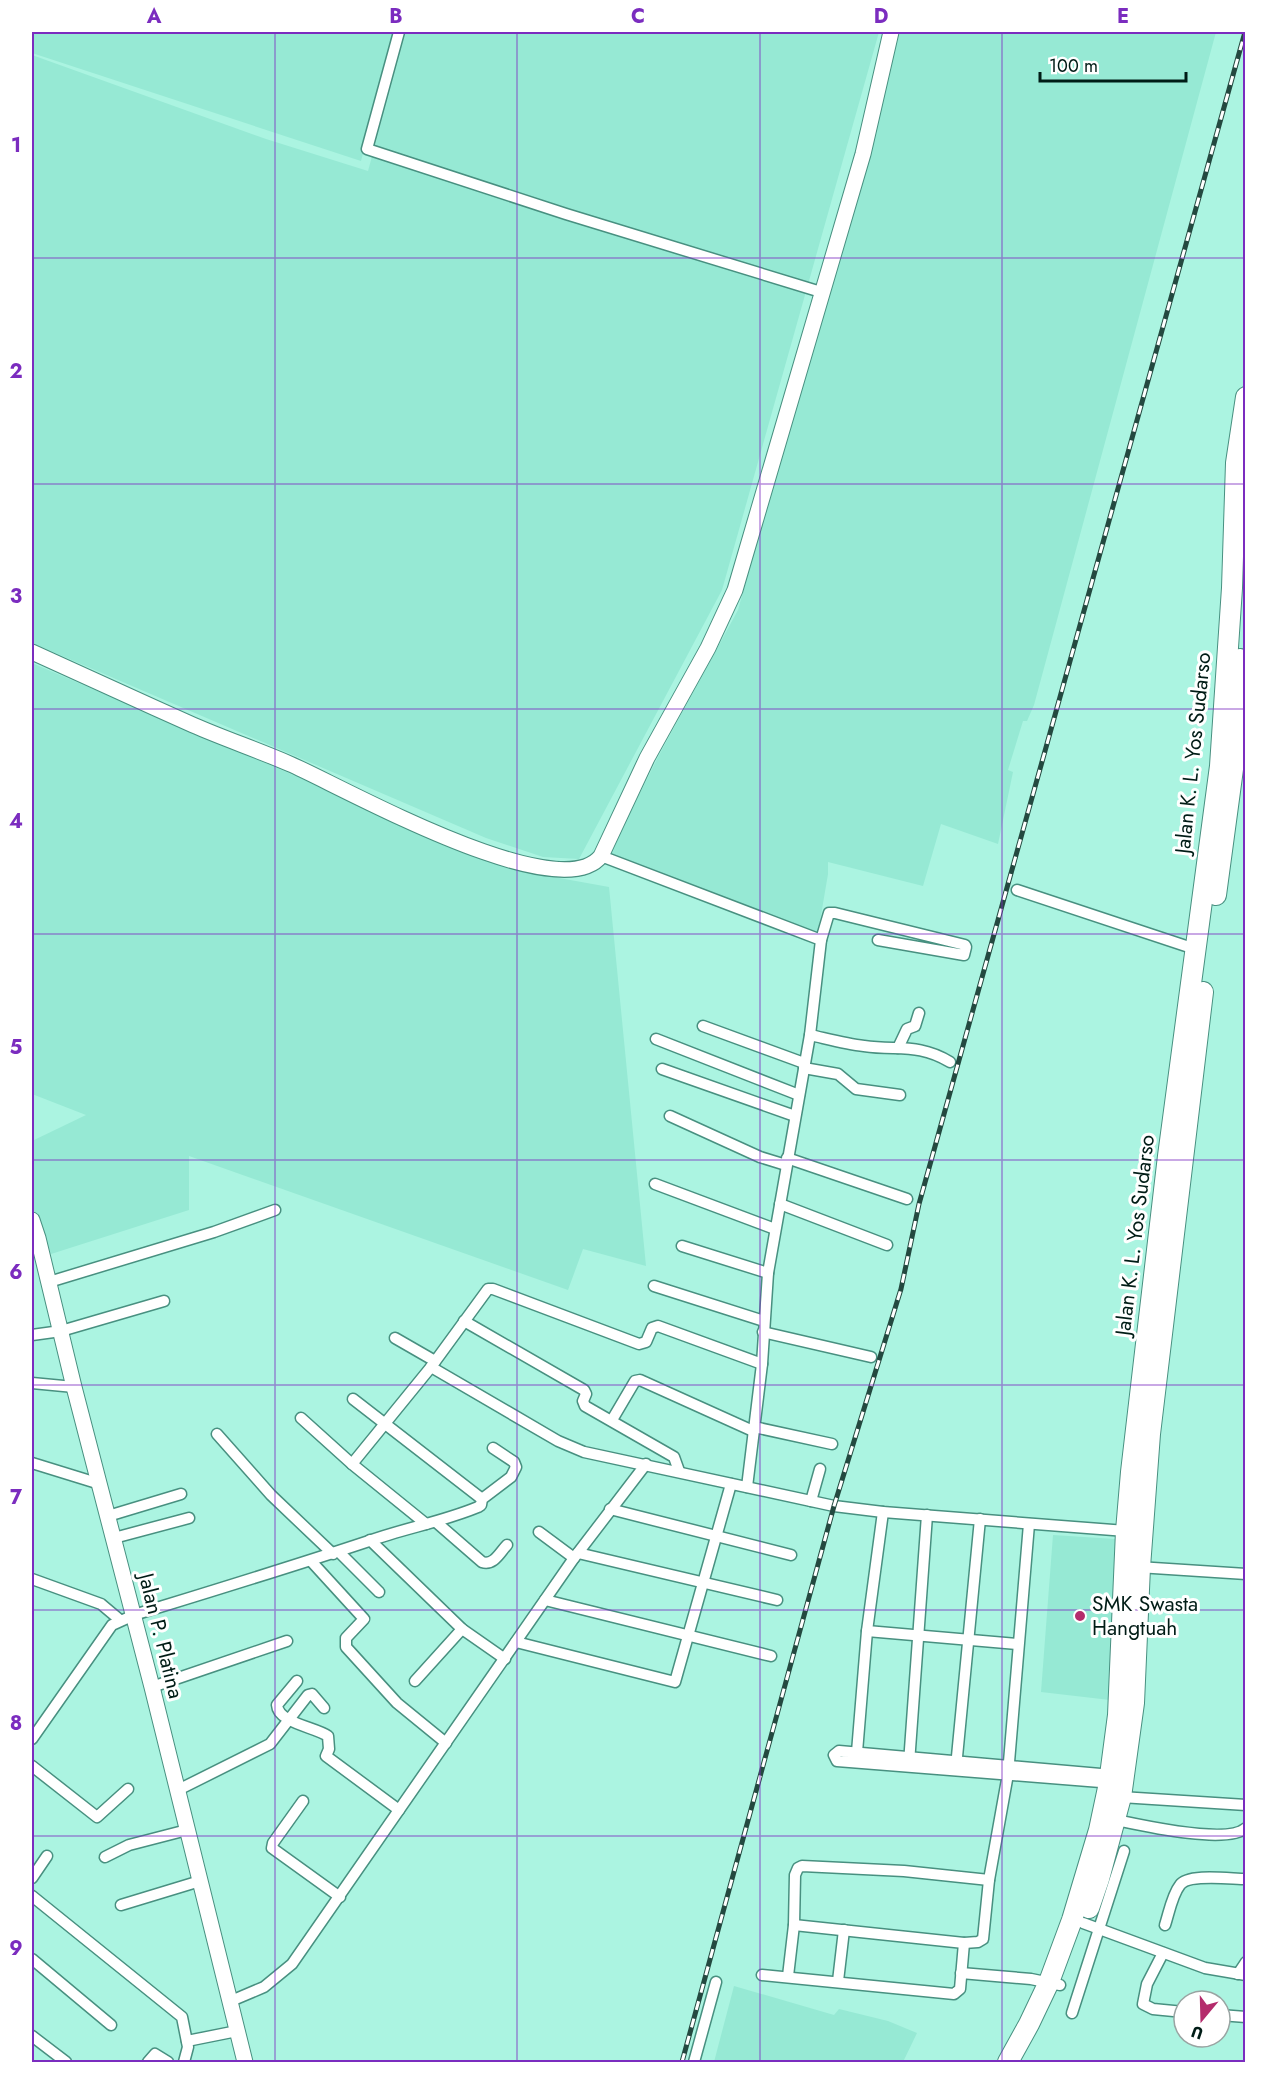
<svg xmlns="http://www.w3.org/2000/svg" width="1277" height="2094" viewBox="0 0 1277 2094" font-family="Jost,sans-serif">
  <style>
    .built { fill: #96e9d4 }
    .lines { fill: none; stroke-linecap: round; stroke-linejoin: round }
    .street-casing { stroke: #489080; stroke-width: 13 }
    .secondary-casing { stroke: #489080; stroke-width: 17 }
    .highway-casing { stroke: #489080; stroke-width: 22 }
    .street { stroke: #fff; stroke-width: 10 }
    .secondary { stroke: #fff; stroke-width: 15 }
    .highway { stroke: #fff; stroke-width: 20 }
    .rail-casing { stroke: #244940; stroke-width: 5 }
    .rail { stroke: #fff; stroke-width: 3; stroke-dasharray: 9; stroke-linecap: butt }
    .grid { fill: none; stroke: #7b2cbf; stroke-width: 1.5; stroke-opacity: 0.55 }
    .poi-dot { fill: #b42c6c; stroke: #fff; stroke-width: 2 }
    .labels { text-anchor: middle; stroke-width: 6; stroke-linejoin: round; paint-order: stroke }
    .street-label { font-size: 21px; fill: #001c16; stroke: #fff }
    .poi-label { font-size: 21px; fill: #001c16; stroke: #fff; text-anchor: start }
    .neatline { fill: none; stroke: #7b2cbf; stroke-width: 2 }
    .grid-label { font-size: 20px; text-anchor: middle; font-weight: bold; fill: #7b2cbf }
  </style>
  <rect width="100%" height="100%" fill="#abf4e1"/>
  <g class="built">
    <polygon points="32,32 395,32 361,161 32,53"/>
    <polygon points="406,32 879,32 722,590 579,859 543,857 486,838 32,643 32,55 266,139 368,171"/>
    <polygon points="900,32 1216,32 1034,705 1027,721 1023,721 1008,770 1013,772 998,844 941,824 923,886 828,862 828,874 818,933 610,853 658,757 738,610"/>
    <polygon points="32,663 515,870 609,887 646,1266 583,1249 568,1290 189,1156 189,1210 51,1254 32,1205 32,1141 86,1115 32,1094"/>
    <polygon points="1053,1535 1115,1539 1110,1700 1041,1692"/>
    <polygon points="734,1986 834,2015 839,2009 888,2021 917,2033 903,2062 714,2062"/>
  </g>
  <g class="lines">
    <g class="street-casing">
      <g id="street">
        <polyline points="399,32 367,149 566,214 821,292"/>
        <polyline points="601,856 821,940 810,1035 768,1273 762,1364 747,1487"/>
        <polyline points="1017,890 1195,949"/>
        <polyline points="821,940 829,913 835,913 965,945 966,947 964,955 878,940"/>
        <polyline points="703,1026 804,1063"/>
        <path d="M810,1035C828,1039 846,1044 864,1046C898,1051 918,1043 950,1062"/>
        <polyline points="656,1039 799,1095"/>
        <polyline points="898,1048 907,1029 915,1026 919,1013"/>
        <polyline points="804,1068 838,1074 856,1089 900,1095"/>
        <polyline points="662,1069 795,1116"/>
        <polyline points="670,1116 760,1157 786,1165"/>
        <polyline points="787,1158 907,1199"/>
        <polyline points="655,1184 775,1229"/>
        <polyline points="780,1204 887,1245"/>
        <polyline points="682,1246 768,1273"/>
        <polyline points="49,1282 214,1232 275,1210"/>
        <polyline points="654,1286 764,1321"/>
        <polyline points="464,1321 584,1390 586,1394 583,1401 585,1406 674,1457 679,1471"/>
        <polyline points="763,1332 871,1357"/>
        <polyline points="32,1335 61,1331 164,1301"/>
        <polyline points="395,1338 435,1361"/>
        <polyline points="431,1367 558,1441 584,1452 834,1506 883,1512 1126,1531"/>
        <polyline points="32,1383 74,1387"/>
        <polyline points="353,1399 482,1499"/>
        <polyline points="301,1418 352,1464 426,1524"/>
        <polyline points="612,1420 635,1381 640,1380 753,1431"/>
        <polyline points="754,1427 832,1444"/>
        <polyline points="217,1434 271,1495 333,1554"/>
        <polyline points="32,1463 100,1484"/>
        <polyline points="352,1464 431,1367 488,1289 493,1289 639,1344 646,1342 652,1328 658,1326 762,1364"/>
        <polyline points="811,1501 820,1469"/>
        <polyline points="610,1509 791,1555"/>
        <polyline points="108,1516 181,1494"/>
        <path d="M436,1522L482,1562C494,1566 500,1552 507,1545"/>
        <polyline points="539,1532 574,1558"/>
        <polyline points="114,1538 189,1518"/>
        <polyline points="370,1540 462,1629 505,1659"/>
        <polyline points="339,1552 379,1592"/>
        <polyline points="578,1553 777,1600"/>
        <polyline points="311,1561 364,1619 346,1638 346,1647 397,1703 446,1743"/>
        <polyline points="1138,1567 1246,1574"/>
        <polyline points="32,1579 101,1604 120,1620"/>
        <polyline points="545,1600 771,1656"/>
        <polyline points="867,1631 1017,1644"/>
        <polyline points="516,1642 675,1682 731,1484"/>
        <path d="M297,1681L277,1705C278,1723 315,1727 328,1736L329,1749L326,1756L399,1810"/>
        <polyline points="415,1681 462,1629"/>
        <polyline points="152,1687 287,1641"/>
        <path d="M32,1739L112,1625L134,1615C212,1591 291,1567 369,1541C405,1528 442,1522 478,1507L481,1505L482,1499L511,1477L516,1467L514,1462L493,1448"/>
        <polyline points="857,1752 867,1631 883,1512"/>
        <polyline points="909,1763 927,1515"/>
        <polyline points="32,1766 97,1817 128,1789"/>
        <polyline points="956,1767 980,1519"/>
        <polyline points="1112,1775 839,1751 834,1755 837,1761 1113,1783"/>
        <polyline points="178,1790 270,1744 308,1695 312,1694 324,1708"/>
        <polyline points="1121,1797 1246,1805"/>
        <polyline points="303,1801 273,1843 272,1848 340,1897"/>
        <path d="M1116,1820C1140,1825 1227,1845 1246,1828"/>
        <polyline points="105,1857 129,1845 187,1830"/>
        <polyline points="32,1878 47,1856"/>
        <polyline points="32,1896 182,2017 188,2047 184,2062"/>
        <polyline points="121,1905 200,1881"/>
        <polyline points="1083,1923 1205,1968 1246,1975"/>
        <polyline points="794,1925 964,1943 978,1942 983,1939 989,1880 1008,1774 1029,1524"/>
        <path d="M1165,1925C1169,1913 1172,1895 1180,1885C1188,1873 1231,1879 1246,1879"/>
        <polyline points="1163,1953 1147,1984 1143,2004 1153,2009 1184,2012"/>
        <polyline points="32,1959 111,2025"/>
        <polyline points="961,1973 1031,1979 1060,1985"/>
        <polyline points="1238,1974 1246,1962"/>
        <polyline points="762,1975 954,1994 960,1989 964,1943"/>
        <polyline points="788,1976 794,1925 795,1875 798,1868 802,1866 904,1871 989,1880"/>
        <polyline points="838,1981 844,1930"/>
        <polyline points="231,2001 264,1987 292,1964 574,1558 646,1464"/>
        <polyline points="1072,2013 1124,1851"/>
        <polyline points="1220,2015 1246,2017"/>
        <polyline points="32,2036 66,2062"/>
        <polyline points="187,2041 237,2031"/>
        <polyline points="148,2062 155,2054 168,2062"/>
        <polyline points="694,2062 716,1982"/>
      </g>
    </g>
    <g class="secondary-casing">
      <g id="secondary">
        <path d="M32,652C85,676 139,701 193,725C225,739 258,750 290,764C341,786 559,910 601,856L647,758L708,648L735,590L863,154L891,32"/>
        <polyline points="32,1220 38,1238 74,1387 152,1687 245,2062"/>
      </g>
    </g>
    <g class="highway-casing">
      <g id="highway">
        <polyline points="1216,895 1233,769 1240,659"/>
        <polyline points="1089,1908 1099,1879 1121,1797 1134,1703 1140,1567 1150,1434 1203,992"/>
        <polyline points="1008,2062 1029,2024 1049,1982 1072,1920 1099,1830 1109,1783 1118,1715 1126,1531 1131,1472 1168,1156 1220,766 1232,588 1236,463 1246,397"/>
      </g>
    </g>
    <use href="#street" class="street"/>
    <use href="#secondary" class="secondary"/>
    <use href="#highway" class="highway"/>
    <g class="rail-casing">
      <polyline id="rail" points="682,2062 834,1506 901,1289 919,1204 1245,32"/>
    </g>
    <use href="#rail" class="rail"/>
  </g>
  <path class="grid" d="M275,32V2062M517,32V2062M760,32V2062M1002,32V2062M32,258H1246M32,484H1246M32,709H1246M32,934H1246M32,1160H1246M32,1385H1246M32,1610H1246M32,1836H1246"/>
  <circle class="poi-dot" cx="1080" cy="1616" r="6"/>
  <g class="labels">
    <g class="street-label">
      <text transform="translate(1193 753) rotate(-84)" y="7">Jalan K. L. Yos Sudarso</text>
      <text transform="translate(1135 1235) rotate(-83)" y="7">Jalan K. L. Yos Sudarso</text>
      <text transform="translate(161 1636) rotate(76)" y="7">Jalan P. Platina</text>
    </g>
    <g class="poi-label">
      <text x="1092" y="1611">SMK Swasta<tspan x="1092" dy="24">Hangtuah</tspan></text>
    </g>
  </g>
  <rect width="1277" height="2094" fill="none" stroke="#ffffff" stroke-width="66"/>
  <g transform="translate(1202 2019) rotate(199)"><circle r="28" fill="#ffffff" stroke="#99a4a2" stroke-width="1.5"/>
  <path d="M0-4.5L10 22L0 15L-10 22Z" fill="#b42c6c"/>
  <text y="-9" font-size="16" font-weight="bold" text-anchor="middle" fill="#001c16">U</text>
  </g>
  <path d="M1040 72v9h146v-9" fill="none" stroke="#001c16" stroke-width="3"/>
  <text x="1049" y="72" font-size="18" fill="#001c16" stroke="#ffffff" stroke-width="4.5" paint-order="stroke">100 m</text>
  <rect x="33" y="33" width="1211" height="2028" class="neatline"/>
  <g class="grid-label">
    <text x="154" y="23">A</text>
    <text x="396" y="23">B</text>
    <text x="638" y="23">C</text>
    <text x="881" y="23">D</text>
    <text x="1123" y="23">E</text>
    <text x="16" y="152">1</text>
    <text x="16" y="378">2</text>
    <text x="16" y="603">3</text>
    <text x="16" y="828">4</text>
    <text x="16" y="1054">5</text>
    <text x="16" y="1279">6</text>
    <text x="16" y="1504">7</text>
    <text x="16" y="1730">8</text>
    <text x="16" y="1955">9</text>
  </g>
</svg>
